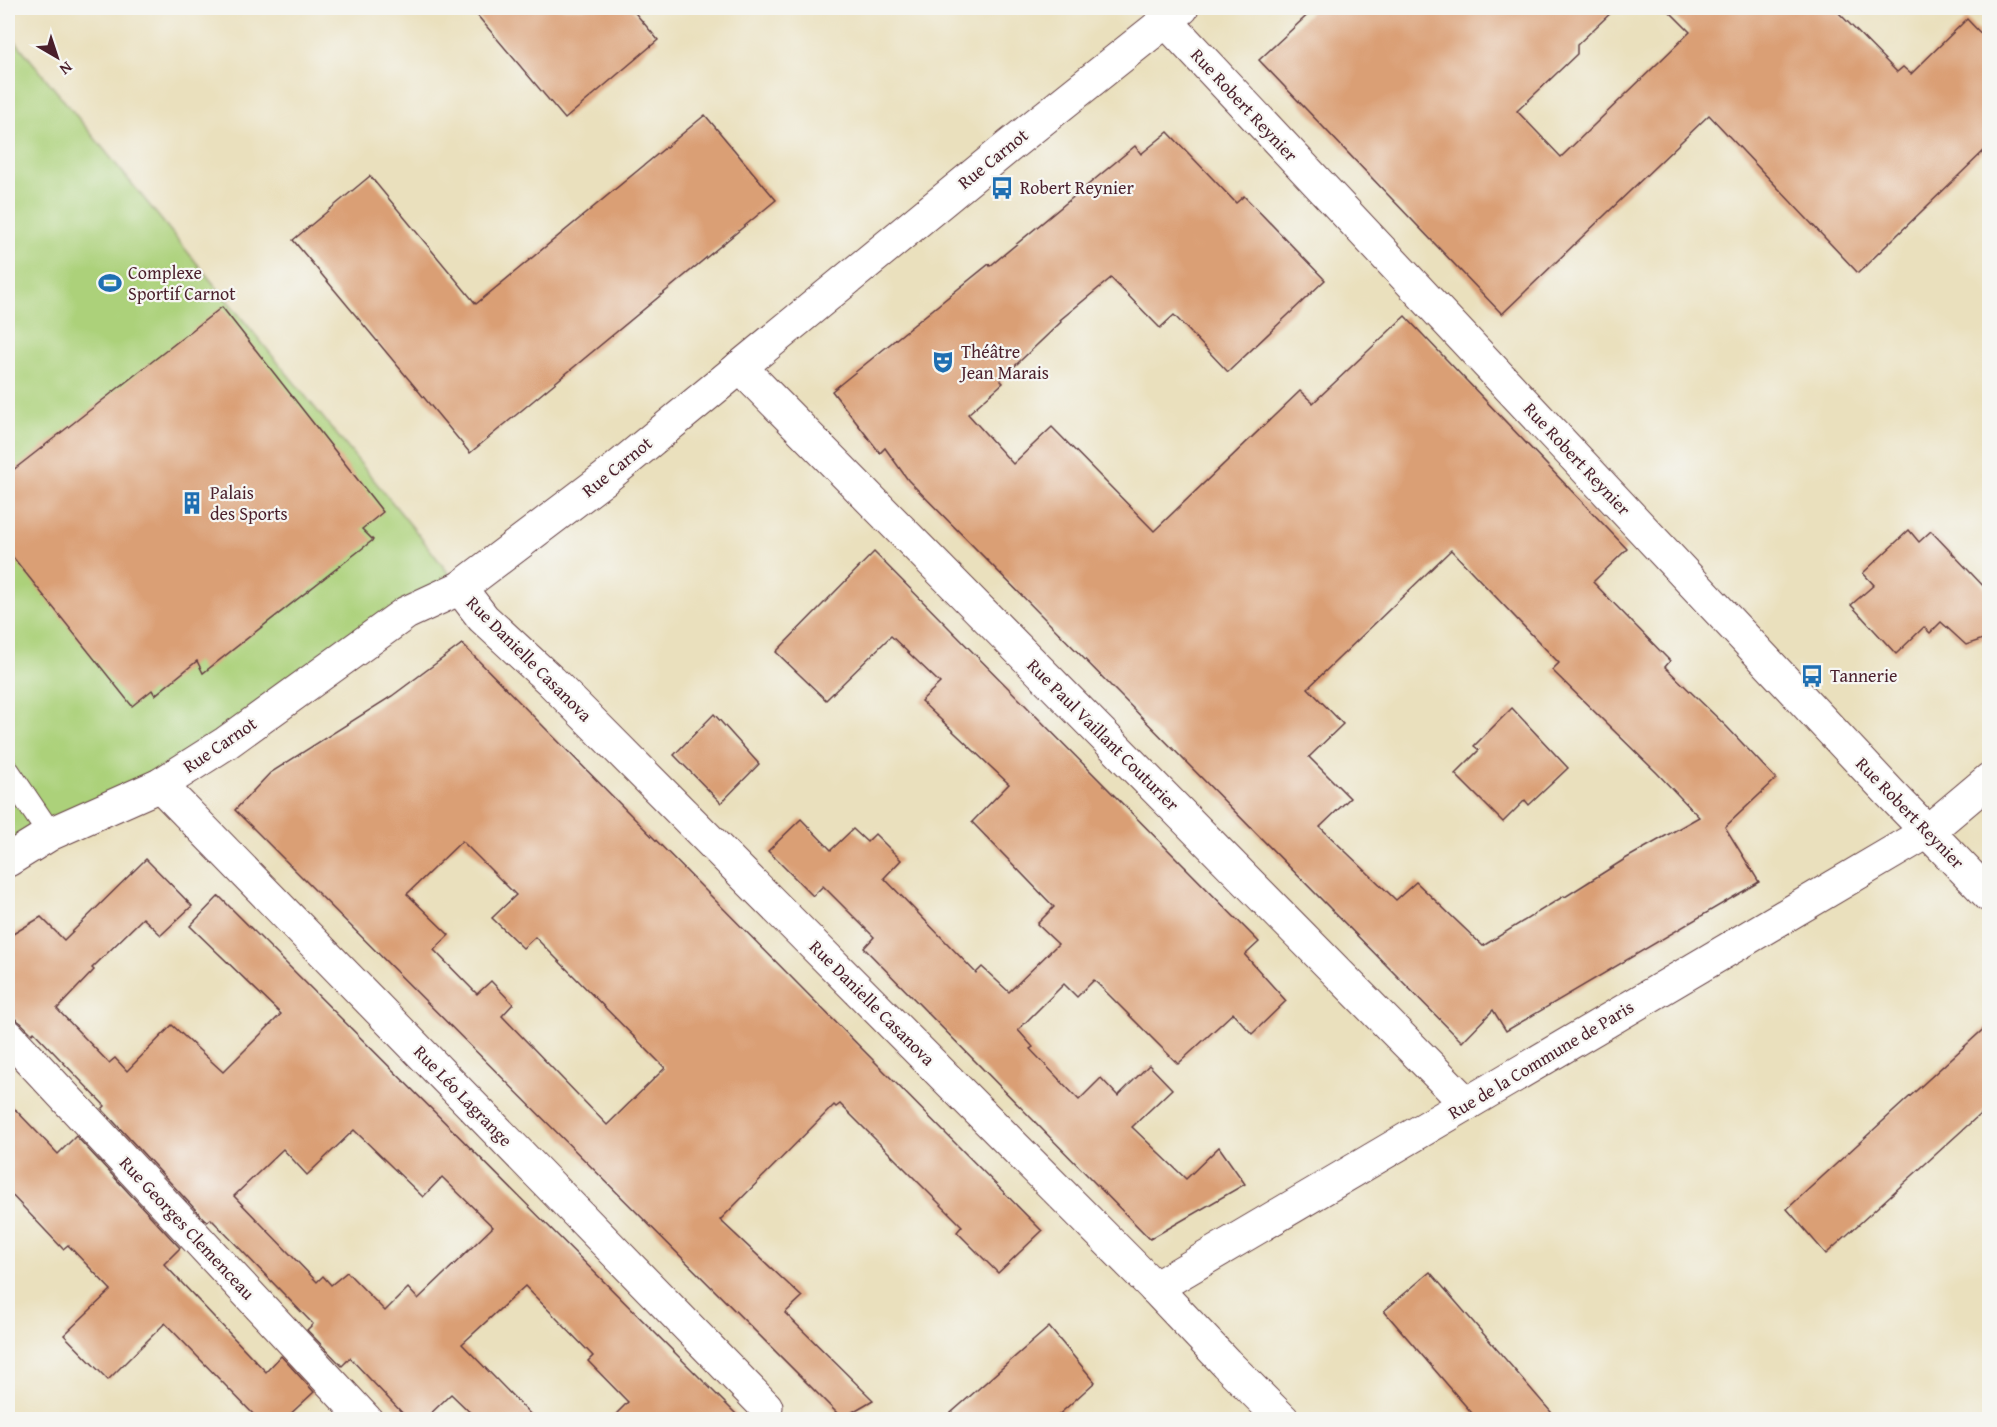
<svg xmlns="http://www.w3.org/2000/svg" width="1997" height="1427" viewBox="0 0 1997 1427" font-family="'Gentium Book Plus',serif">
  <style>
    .green { fill: #acd17a; stroke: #7b7852; stroke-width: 1.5 }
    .building { fill: #da9f75; fill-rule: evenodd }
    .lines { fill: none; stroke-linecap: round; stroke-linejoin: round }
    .service-casing { stroke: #623c41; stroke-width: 26 }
    .minor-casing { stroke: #623c41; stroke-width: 35 }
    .secondary-casing { stroke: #623c41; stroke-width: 35 }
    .path { stroke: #623c41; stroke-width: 4; stroke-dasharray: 1.5 4.5; stroke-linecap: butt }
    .service { stroke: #fff; stroke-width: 24 }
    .minor { stroke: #fff; stroke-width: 33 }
    .secondary { stroke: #fff; stroke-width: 33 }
    .labels { text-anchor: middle; stroke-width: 4.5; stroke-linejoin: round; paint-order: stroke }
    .street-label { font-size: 18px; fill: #4a1f2b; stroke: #f6f6f2 }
    .poi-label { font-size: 18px; fill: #4a1f2b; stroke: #f6f6f2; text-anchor: start }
  </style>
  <rect width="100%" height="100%" fill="#f6f6f2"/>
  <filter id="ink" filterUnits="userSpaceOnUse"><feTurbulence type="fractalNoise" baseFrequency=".0167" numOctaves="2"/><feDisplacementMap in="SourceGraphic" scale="12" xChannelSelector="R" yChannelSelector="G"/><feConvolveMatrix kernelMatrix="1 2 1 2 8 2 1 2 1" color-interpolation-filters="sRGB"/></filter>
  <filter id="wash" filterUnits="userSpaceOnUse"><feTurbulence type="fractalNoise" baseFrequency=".008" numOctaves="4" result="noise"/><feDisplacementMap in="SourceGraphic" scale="24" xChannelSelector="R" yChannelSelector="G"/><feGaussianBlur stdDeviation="1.35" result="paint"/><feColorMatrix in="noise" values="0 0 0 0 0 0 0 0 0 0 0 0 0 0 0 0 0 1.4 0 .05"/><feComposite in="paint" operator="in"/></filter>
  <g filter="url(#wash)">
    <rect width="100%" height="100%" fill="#eae0bd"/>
    <polygon class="green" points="8,32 418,534 460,588 8,860"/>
    <g id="blocks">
      <g class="building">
        <polygon points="471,8 631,8 658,40 565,119"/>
        <polygon points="1315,8 1616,8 1577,45 1577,54 1517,111 1561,157 1690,32 1666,8 1834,8 1897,72 1903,67 1911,74 1967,19 1989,42 1989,146 1858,273 1709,115 1502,314 1259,60"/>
        <polygon points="705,115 776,200 470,453 293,240 370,176 476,304"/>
        <path d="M1168,132L1236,203L1244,196L1325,280L1228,372L1174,315L1160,328L1111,278L1060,320L1061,322L1000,380L1003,383L968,414L1013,464L1052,427L1154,531L1300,391L1313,403L1405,316L1627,549L1593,582L1670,661L1665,667L1727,727L1776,779L1725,827L1759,882L1506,1031L1493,1010L1462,1042L908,480L885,448L880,453L832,391L989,264L990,266L1135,146L1141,154ZM1451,550L1559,663L1552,670L1657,773L1699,817L1625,859L1565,897L1564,896L1483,946L1416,882L1396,900L1320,827L1350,798L1309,757L1343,724L1308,688Z"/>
        <polygon points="222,307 383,512 362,529 373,540 203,673 197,661 155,695 152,690 132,706 8,551 8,474"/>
        <polygon points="1909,530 1919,542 1931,531 1989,592 1989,637 1966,645 1941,622 1930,633 1924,627 1896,654 1851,605 1874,585 1863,573"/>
        <polygon points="874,552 1259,942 1245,955 1286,1001 1252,1034 1233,1013 1178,1064 1094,980 1077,997 1064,984 1018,1030 1033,1047 1030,1049 1079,1100 1101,1078 1118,1096 1149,1065 1172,1089 1132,1127 1186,1179 1219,1147 1245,1184 1150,1239 864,948 874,937 823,886 813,896 768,851 801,819 831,850 853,829 867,842 875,834 901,860 884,878 976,973 982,967 1009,992 1058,944 1037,924 1054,907 972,822 1009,784 921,701 940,683 891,636 826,700 776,652"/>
        <path d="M462,644L1042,1231L998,1273L957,1232L962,1226L840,1104L836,1107L834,1105L720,1220L802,1297L785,1313L873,1400L842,1418L235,810L270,773L392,696ZM462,841L516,895L492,918L523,948L535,937L665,1068L607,1125L502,1016L513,1004L491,981L477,994L434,950L449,935L407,894Z"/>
        <polygon points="1512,708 1568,768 1529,805 1525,800 1503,822 1455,774 1479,750 1474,746"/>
        <polygon points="714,714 759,764 721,803 674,755"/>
        <path d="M146,859L192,906L161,935L143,918L92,968L94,970L57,1009L109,1063L115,1058L127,1071L172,1025L223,1072L281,1014L190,926L219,896L741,1419H611L628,1402L588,1361L593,1356L525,1286L462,1344L535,1419H477L451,1394L425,1419H408L350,1358L342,1366L307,1330L313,1324L211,1219L207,1222L102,1109L105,1106L34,1032L32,1034L21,1023L14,1018H8V937L41,917L64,940ZM354,1130L423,1197L442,1177L493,1227L418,1299L408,1288L385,1311L347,1272L331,1285L323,1276L317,1282L234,1196L283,1149L307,1175Z"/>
        <polygon points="1989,1024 1989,1106 1826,1254 1787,1209"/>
        <polygon points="8,1102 58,1154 76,1136 180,1248 164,1264 266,1372 281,1356 314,1392 285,1419 258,1419 165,1323 108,1380 64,1335 111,1290 68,1245 63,1249 8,1191"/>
        <polygon points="1430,1272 1557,1419 1477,1419 1384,1311"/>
        <polygon points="1049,1327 1095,1382 1054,1419 944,1419"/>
      </g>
    </g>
  </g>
  <g filter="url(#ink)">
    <use href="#blocks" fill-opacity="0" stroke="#623c41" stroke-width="1.5"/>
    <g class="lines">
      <g class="service-casing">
        <polyline id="service" points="8,772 50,834"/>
      </g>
      <g class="minor-casing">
        <g id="minor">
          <polyline points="1166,21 1890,793 1990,896"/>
          <polyline points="740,367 1467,1104"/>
          <polyline points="460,588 483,618 551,681 1155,1288 1226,1363 1283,1420"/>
          <polyline points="160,785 766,1407"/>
          <polyline points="8,1036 366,1420"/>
          <polyline points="1155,1288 1927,832 1990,779"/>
        </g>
      </g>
      <g class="secondary-casing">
        <polyline id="secondary" points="8,860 50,834 160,785 226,743 406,613 460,588 604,479 1008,147 1182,8"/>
      </g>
      <polyline class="path" points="8,296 12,302 8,315"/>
      <use href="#service" class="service"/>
      <use href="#minor" class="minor"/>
      <use href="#secondary" class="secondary"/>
    </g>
  </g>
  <defs>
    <g id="bus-bare" transform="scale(1.8)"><path d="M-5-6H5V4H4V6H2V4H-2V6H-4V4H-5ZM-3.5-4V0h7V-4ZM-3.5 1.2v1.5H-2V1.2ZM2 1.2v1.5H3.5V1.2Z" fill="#1f6fb2" stroke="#f6f6f2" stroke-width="2.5" paint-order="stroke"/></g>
    <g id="stadium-bare" transform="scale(1.8)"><path d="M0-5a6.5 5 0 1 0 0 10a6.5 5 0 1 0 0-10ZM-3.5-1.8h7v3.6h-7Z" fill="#1f6fb2" stroke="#f6f6f2" stroke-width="2.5" paint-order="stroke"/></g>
    <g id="theatre-bare" transform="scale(1.8)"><path d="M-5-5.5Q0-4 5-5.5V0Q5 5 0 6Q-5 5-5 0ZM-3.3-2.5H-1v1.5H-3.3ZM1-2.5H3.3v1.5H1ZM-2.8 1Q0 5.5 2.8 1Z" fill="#1f6fb2" stroke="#f6f6f2" stroke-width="2.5" paint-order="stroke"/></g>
    <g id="building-bare" transform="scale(1.8)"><path d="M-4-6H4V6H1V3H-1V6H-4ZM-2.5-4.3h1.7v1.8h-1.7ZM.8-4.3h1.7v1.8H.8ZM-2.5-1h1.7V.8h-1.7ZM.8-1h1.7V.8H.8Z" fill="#1f6fb2" stroke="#f6f6f2" stroke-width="2.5" paint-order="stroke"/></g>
  </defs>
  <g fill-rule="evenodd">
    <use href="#bus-bare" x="1002" y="188"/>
    <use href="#stadium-bare" x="110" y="283"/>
    <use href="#theatre-bare" x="943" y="362"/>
    <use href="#building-bare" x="192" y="503"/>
    <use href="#bus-bare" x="1812" y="676"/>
  </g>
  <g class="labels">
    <g class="street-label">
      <text transform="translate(1244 105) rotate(47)" y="6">Rue Robert Reynier</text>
      <text transform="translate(993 159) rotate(-39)" y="6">Rue Carnot</text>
      <text transform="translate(1577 459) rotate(47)" y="6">Rue Robert Reynier</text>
      <text transform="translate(617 467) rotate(-39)" y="6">Rue Carnot</text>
      <text transform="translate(529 659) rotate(45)" y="6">Rue Danielle Casanova</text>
      <text transform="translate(1103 735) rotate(45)" y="6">Rue Paul Vaillant Couturier</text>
      <text transform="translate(220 745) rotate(-34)" y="6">Rue Carnot</text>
      <text transform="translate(1910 813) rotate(46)" y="6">Rue Robert Reynier</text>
      <text transform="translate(872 1003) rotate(45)" y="6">Rue Danielle Casanova</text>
      <text transform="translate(1541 1060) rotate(-31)" y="6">Rue de la Commune de Paris</text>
      <text transform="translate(463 1096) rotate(46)" y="6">Rue Léo Lagrange</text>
      <text transform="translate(187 1228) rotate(47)" y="6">Rue Georges Clemenceau</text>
    </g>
    <g class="poi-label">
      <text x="1020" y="194">Robert Reynier</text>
      <text x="128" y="279">Complexe<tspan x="128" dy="21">Sportif Carnot</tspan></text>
      <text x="961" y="358">Théâtre<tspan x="961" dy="21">Jean Marais</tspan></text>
      <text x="210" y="499">Palais<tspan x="210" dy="21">des Sports</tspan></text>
      <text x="1830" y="682">Tannerie</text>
    </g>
  </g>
  <rect width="1997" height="1427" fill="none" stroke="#f6f6f2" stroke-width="30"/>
  <g transform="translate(57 57) rotate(141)" stroke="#f6f6f2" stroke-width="4.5" paint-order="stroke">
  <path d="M0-4.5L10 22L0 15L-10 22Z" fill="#4a1f2b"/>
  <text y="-9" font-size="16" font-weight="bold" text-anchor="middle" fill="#4a1f2b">N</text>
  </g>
</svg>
